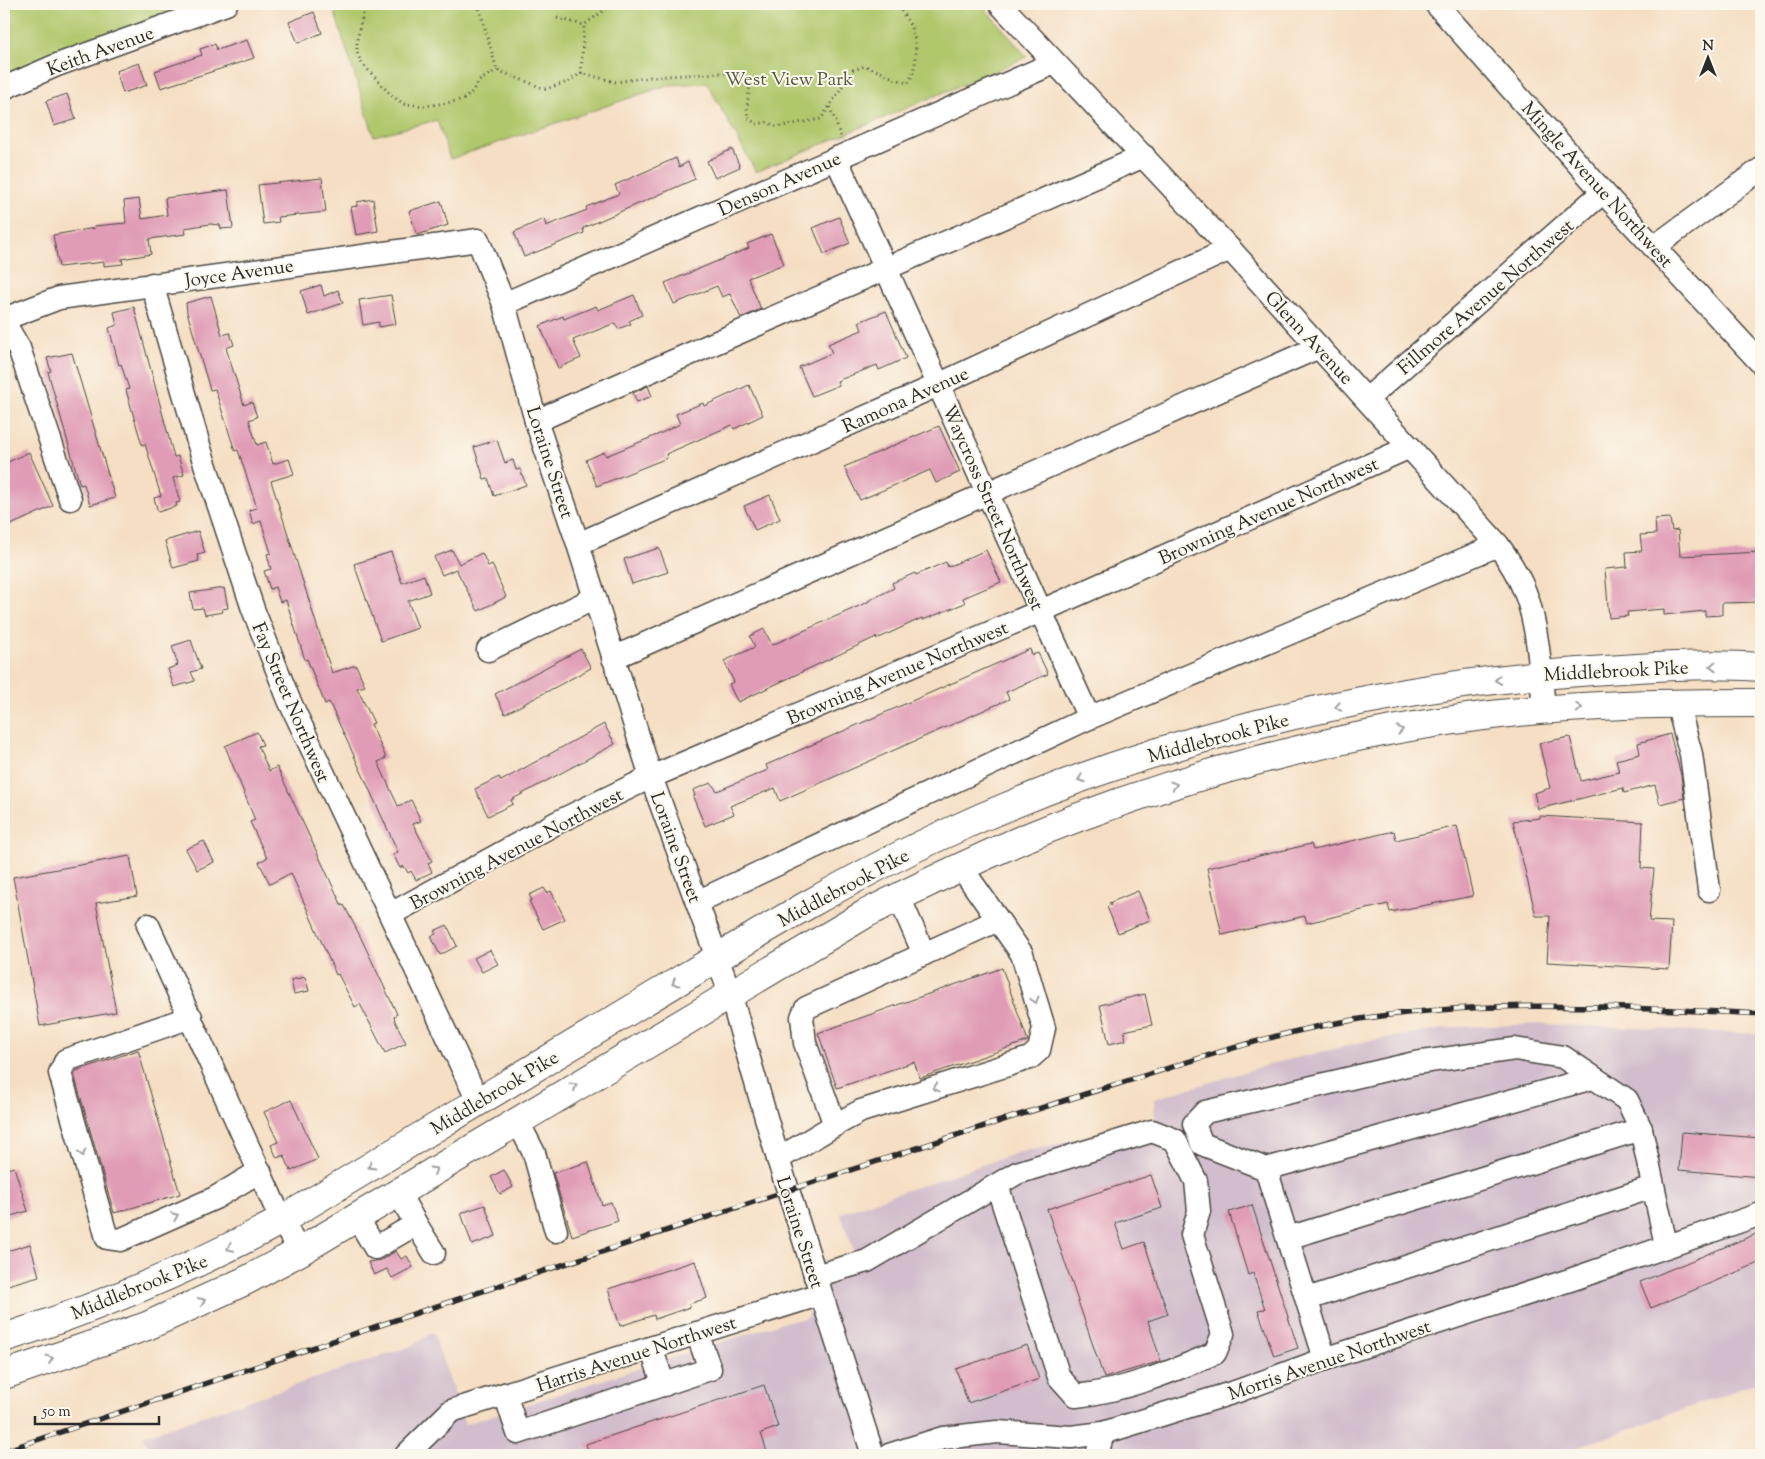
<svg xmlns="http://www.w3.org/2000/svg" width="1765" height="1459" viewBox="0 0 1765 1459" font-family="'Sorts Mill Goudy',serif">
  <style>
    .industrial { fill: #d1bdcc }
    .green { fill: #b0c76c; stroke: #6e794c }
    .building { fill: #e09cb6 }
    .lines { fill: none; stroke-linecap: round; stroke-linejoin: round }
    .minor-casing { stroke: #494642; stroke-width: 25 }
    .major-casing { stroke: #494642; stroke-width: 30 }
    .path { stroke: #494642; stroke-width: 3; stroke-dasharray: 1 4; stroke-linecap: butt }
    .minor { stroke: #fff; stroke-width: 22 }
    .major { stroke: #fff; stroke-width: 28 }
    .rail-casing { stroke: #2b2b2b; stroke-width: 5.5 }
    .rail { stroke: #fbf7ec; stroke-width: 4; stroke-dasharray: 11; stroke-linecap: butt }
    .oneway { stroke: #a0a0a0 }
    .labels { text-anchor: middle; stroke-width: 4; stroke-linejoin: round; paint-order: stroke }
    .street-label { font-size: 19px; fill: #2b2b2b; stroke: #fbf7ec }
    .park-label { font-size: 19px; fill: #535a3e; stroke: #fbf7ec }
  </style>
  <rect width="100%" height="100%" fill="#fbf7ec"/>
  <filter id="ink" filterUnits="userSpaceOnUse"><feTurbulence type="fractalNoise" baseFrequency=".02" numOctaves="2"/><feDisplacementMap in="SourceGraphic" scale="10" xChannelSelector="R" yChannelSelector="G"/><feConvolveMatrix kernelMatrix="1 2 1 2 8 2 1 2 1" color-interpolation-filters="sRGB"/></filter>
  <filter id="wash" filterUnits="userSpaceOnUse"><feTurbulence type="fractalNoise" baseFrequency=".0096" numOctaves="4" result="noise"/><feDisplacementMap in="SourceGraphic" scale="20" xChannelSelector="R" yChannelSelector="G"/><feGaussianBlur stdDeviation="1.12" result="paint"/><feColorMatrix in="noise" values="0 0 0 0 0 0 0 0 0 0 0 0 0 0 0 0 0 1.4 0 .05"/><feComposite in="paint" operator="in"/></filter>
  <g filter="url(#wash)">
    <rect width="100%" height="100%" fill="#f5dec3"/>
    <polygon class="industrial" points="1544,1024 1761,1034 1761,1381 1558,1455 152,1455 143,1436 412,1346 433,1332 465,1424 785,1322 807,1318 811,1310 801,1279 803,1276 802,1267 823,1259 830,1262 856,1257 840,1213 1017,1153 1155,1122 1154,1099 1271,1064 1367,1041 1457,1027"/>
    <g class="green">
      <polygon points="4,4 212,4 4,82"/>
      <polygon points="332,4 981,4 1027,57 756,172 707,83 668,85 450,159 437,120 374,136"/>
    </g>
    <g id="blocks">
      <g class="building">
        <polygon points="314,12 322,33 298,43 289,22"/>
        <polygon points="247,40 254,58 161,88 155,71 202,55 200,49 215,44 217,50"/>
        <polygon points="139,63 147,85 123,93 116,71"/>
        <polygon points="67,94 76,119 54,126 46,101"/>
        <polygon points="732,149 740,167 715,178 707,161"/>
        <polygon points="676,158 679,167 688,162 695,179 583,228 584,233 524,257 514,232 544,219 546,226 587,210 586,207 619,194 615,185"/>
        <polygon points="322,178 326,212 278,217 279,222 263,224 258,185"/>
        <polygon points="228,190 233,228 221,229 220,225 210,224 185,228 186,234 149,239 151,254 122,259 123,264 104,266 104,262 59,267 53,235 95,228 94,226 126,223 124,201 139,199 142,219 167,215 165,198"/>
        <polygon points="373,199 378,231 356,235 351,207 357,206 357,202"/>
        <polygon points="441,201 448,225 417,235 409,211"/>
        <polygon points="839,217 850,243 824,254 813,228"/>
        <polygon points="771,234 784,264 748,278 761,309 741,318 730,294 722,297 717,286 674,304 665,283 749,248 747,244"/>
        <polygon points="321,285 324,296 338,290 343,303 308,315 301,291"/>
        <polygon points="391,295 396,324 379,327 379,322 363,325 359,300"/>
        <polygon points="634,295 642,315 629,321 631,324 618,329 615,323 573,340 581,358 558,368 540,326 563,316 564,319 596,306 598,310"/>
        <polygon points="211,296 222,335 230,333 234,345 226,348 244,405 252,402 257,417 249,420 257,445 266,442 273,464 289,459 294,474 271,481 332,673 356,665 365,686 357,688 374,723 371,724 386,758 378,762 398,806 411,800 421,821 413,824 432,861 428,863 432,872 416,880 411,871 408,873 404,866 400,868 393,854 398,852 350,747 329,702 325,704 307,659 305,660 286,600 280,602 275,587 270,589 264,571 271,569 267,554 271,553 261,521 253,524 249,510 257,508 238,450 235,451 215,389 210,390 187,312 186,303"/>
        <polygon points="134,307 174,457 178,456 184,475 173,478 180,502 176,503 177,506 158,512 154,498 161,496 145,444 142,445 126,390 129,389 121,364 119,365 109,328 117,325 114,312"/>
        <polygon points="886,311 906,358 879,370 877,365 837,381 839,385 812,396 799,367 832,353 828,344 862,330 859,322"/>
        <polygon points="72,353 115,498 90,505 84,484 80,485 48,372 51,371 47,358"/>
        <polygon points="749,385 763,415 734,429 732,425 666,454 667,458 597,486 586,460 604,452 606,456 657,435 680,424 676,414 703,403 704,406"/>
        <polygon points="648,386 652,396 637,402 633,393"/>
        <polygon points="939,426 960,472 936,483 930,470 860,500 844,467"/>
        <polygon points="497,440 505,463 513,460 516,470 520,469 526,485 494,496 488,478 484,479 474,447"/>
        <polygon points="29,452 53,506 4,528 4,464"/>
        <polygon points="770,495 780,519 755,530 744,506"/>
        <polygon points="1670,518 1672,531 1678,530 1680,556 1761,552 1761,602 1722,603 1722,615 1705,616 1705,611 1664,615 1664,609 1627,612 1628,616 1609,618 1605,569 1627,567 1626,552 1642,551 1640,535 1656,534 1655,519"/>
        <polygon points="198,531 205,553 197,555 199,561 173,568 165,541"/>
        <polygon points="659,548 668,572 632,584 624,559"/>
        <polygon points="452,550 459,564 482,553 488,566 492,564 506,597 478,611 456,569 442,575 434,557"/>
        <polygon points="986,550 1001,582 963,598 965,603 923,620 922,618 877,639 876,637 738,702 735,697 729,684 734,682 724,661 755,647 750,636 764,629 772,645 868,602 868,601 894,588 892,583 915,573 916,575 946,562 948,567"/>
        <polygon points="391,552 402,583 424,575 430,593 408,601 418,628 381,641 354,564"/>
        <polygon points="224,588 228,608 222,609 223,612 205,615 203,608 193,609 190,593"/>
        <polygon points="191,640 201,669 191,672 195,681 174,687 168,669 178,665 172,646"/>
        <polygon points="581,649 591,668 505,714 495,694"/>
        <polygon points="1030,649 1032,655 1038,653 1048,674 1006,692 1009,699 780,801 775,788 730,806 734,814 705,826 693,797 695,796 693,790 711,783 717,791 768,770 766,765"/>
        <polygon points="604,724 615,744 511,800 513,804 488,816 475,789 499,777 501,781"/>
        <polygon points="257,732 263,745 258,746 269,771 277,767 342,906 344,905 360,936 397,1014 394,1016 395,1021 406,1043 385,1053 360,1004 355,1007 338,974 336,975 291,873 270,884 259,862 267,858 250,822 255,820 225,746"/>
        <polygon points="1670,734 1681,775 1684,798 1660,804 1655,785 1624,793 1623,788 1538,809 1534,793 1550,788 1539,743 1570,737 1581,781 1619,772 1616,760 1640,754 1638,743"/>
        <polygon points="1540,816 1643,822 1641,868 1654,869 1649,921 1672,922 1669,969 1547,962 1550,916 1536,916 1513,821 1540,818"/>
        <polygon points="1457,826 1473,896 1390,912 1388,904 1307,923 1305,916 1222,935 1207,868 1311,844 1313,850 1394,831 1396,840"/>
        <polygon points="204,841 214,862 197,870 186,849"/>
        <polygon points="130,856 137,896 96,903 116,1012 40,1026 13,877"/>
        <polygon points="544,888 547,893 551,891 565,919 543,929 529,901 532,900 529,895"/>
        <polygon points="1138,891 1150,920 1118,933 1107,907 1111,905 1109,903"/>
        <polygon points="447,925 457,946 440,955 431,936 436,934 434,931"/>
        <polygon points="490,950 498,964 482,972 474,958"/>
        <polygon points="1002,968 1028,1041 920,1078 914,1062 837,1088 818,1033"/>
        <polygon points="305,977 309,991 294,994 291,980"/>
        <polygon points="1145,994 1152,1025 1124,1031 1126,1040 1109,1044 1100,1005"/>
        <polygon points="138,1050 180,1194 114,1213 74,1074 76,1071"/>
        <polygon points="291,1100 318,1159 291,1171 284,1155 277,1158 271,1145 278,1142 264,1112"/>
        <polygon points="1682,1132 1761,1138 1761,1177 1679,1170"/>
        <polygon points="588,1162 602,1205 611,1202 618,1221 572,1236 553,1173"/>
        <polygon points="14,1167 28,1211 4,1218 4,1170"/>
        <polygon points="504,1170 513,1187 500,1194 491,1177"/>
        <polygon points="1151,1175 1162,1208 1115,1223 1124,1249 1144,1242 1168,1314 1148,1321 1161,1361 1104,1378 1047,1209"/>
        <polygon points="485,1205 496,1236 472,1245 461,1213"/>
        <polygon points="1252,1205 1298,1348 1274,1356 1258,1310 1265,1309 1253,1273 1248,1275 1229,1212"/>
        <polygon points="1761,1232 1761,1262 1651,1308 1640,1282"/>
        <polygon points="30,1244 39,1276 4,1286 4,1252"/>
        <polygon points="396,1251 401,1259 407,1256 413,1267 392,1278 387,1269 374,1275 368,1262 381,1260"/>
        <polygon points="695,1261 707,1298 689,1304 690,1307 655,1319 654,1315 620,1326 608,1289"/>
        <polygon points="1027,1345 1039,1379 968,1403 956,1369"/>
        <polygon points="764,1385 778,1427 761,1433 768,1455 590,1455 586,1444"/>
      </g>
    </g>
  </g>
  <g filter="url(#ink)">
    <use href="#blocks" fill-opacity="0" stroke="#494642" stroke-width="1"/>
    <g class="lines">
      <g class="minor-casing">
        <g id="minor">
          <path d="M1000,4L1230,249L1498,545C1509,560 1518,574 1525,592C1538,624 1541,675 1544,710"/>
          <polyline points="1436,4 1603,192 1761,363"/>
          <polyline points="4,88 57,65 226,4"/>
          <polyline points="836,158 1089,718"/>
          <polyline points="1654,247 1761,169"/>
          <polyline points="152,284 201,452 253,609 289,700 478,1101"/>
          <polyline points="504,304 1054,63"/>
          <polyline points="4,319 59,298 478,240 504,304 536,421 578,544 651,777 730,993 778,1159 873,1455"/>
          <polyline points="4,322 19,348 70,499"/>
          <polyline points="1367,399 1603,192"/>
          <polyline points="536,421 1144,156"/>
          <polyline points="578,544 938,385 1230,249"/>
          <polyline points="488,650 595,598"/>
          <polyline points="613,658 1319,347"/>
          <polyline points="1677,703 1691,754 1709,890"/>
          <polyline points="697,902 1089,718 1498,545"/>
          <polyline points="391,914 558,822 651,777 1041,611 1410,447"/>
          <polyline points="148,925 275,1206 299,1252"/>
          <polyline points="924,954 998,920"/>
          <polyline points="191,1017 66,1060 60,1073 107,1238 120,1240 215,1198 260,1171"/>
          <polyline points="517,1120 534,1153 556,1231"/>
          <polyline points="835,1125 861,1111 1030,1058 1039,1050 1044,1028 1022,954 961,867"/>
          <polyline points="778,1159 835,1125 805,1043 802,1017 806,1008 924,954 899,897"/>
          <polyline points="1266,1169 1593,1078"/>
          <polyline points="357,1217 375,1248 416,1224 398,1192"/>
          <polyline points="416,1224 434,1253"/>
          <polyline points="1288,1238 1641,1129"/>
          <path d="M815,1276L867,1261L1017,1173L1152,1131L1175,1140L1196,1181L1199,1211L1192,1235L1223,1334L1215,1353C1171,1372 1124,1391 1076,1396L1059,1377L997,1185"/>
          <polyline points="1307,1299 1653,1187"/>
          <polyline points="651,1348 664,1385"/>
          <polyline points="1325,1359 1266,1169 1202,1144 1194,1124 1205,1112 1415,1063 1515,1049 1563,1057 1627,1100 1641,1129 1666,1245"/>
          <polyline points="505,1394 518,1433 710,1369 697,1333"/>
          <polyline points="406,1455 451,1411 821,1294"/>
          <polyline points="889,1455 943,1438 997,1432 1071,1437 1103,1433 1238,1391 1325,1359 1573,1279 1761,1214"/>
          <polyline points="1097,1455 1103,1433"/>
        </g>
      </g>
      <g class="major-casing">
        <g id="major">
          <path d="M4,1338C100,1307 193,1268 282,1220C402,1147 522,1075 642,1003C739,945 835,885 938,837C1141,742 1368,686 1592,671C1648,667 1705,663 1761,667"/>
          <path d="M4,1375L147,1326L247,1280L299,1252L867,913C918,887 970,862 1023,839C1170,778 1342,732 1500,714C1587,704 1674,703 1761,703"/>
        </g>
      </g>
      <g class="path">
        <polyline points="365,4 357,40 357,52 361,62 391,95 404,104 425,106 447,103 464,99 472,92 479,81 497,70"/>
        <polyline points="478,4 497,70 545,89 568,82 581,73 584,25"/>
        <polyline points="557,18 584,25 613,4"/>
        <path d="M581,73L616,82L650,77L722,73L743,75L750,83L747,108L748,118L757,124L768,122L776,127L821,119L853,70L865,66C880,71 893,79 908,83C918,68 918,42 910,25C906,18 901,12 898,4"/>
        <polyline points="830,107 841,137"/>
      </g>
      <use href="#minor" class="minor"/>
      <use href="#major" class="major"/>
      <g class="rail-casing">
        <path id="rail" d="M4,1451C294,1354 584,1256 875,1162C962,1133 1049,1105 1137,1078C1201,1058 1266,1036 1331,1024C1474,997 1617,1007 1761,1014"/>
      </g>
      <use href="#rail" class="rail"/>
    </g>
    <defs><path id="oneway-chevron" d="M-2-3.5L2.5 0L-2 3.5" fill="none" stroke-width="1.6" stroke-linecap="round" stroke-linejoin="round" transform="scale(1.25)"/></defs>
    <g class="oneway">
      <use href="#oneway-chevron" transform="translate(1713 666) rotate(179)"/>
      <use href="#oneway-chevron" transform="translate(1498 680) rotate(172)"/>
      <use href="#oneway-chevron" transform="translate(1338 707) rotate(169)"/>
      <use href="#oneway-chevron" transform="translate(1579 708) rotate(-3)"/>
      <use href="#oneway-chevron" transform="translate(1400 730) rotate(-11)"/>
      <use href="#oneway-chevron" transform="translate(1081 779) rotate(160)"/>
      <use href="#oneway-chevron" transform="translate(1174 785) rotate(-17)"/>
      <use href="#oneway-chevron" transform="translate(675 983) rotate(149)"/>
      <use href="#oneway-chevron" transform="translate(1035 1000) rotate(74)"/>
      <use href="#oneway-chevron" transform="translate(574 1086) rotate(-31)"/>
      <use href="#oneway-chevron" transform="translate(936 1088) rotate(162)"/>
      <use href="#oneway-chevron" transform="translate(82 1153) rotate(74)"/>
      <use href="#oneway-chevron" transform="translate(371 1166) rotate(149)"/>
      <use href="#oneway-chevron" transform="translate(434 1170) rotate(-31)"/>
      <use href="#oneway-chevron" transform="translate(175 1216) rotate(-23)"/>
      <use href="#oneway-chevron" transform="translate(230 1248) rotate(154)"/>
      <use href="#oneway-chevron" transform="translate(202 1301) rotate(-25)"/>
      <use href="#oneway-chevron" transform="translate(50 1359) rotate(-19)"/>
    </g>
  </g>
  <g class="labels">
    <g class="street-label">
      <text transform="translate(100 50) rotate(-20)" y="7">Keith Avenue</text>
      <text transform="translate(779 183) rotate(-24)" y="7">Denson Avenue</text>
      <text transform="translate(1598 184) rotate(48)" y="7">Mingle Avenue Northwest</text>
      <text transform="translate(239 272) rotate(-8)" y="7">Joyce Avenue</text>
      <text transform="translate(1485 296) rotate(-41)" y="7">Fillmore Avenue Northwest</text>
      <text transform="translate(1310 337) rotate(47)" y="7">Glenn Avenue</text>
      <text transform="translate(905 399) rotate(-24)" y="7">Ramona Avenue</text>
      <text transform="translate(551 462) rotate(72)" y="7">Loraine Street</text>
      <text transform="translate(994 507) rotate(66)" y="7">Waycross Street Northwest</text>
      <text transform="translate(1268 510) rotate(-24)" y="7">Browning Avenue Northwest</text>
      <text transform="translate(1616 670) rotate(-3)" y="7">Middlebrook Pike</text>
      <text transform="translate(897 672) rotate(-23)" y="7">Browning Avenue Northwest</text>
      <text transform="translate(292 702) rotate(67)" y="7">Fay Street Northwest</text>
      <text transform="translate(1218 737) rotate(-15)" y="7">Middlebrook Pike</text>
      <text transform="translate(677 847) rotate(70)" y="7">Loraine Street</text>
      <text transform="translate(516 848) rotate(-28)" y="7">Browning Avenue Northwest</text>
      <text transform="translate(843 887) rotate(-28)" y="7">Middlebrook Pike</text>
      <text transform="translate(494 1092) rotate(-31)" y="7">Middlebrook Pike</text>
      <text transform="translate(801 1232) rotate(72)" y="7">Loraine Street</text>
      <text transform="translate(139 1286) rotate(-22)" y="7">Middlebrook Pike</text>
      <text transform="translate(636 1353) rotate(-18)" y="7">Harris Avenue Northwest</text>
      <text transform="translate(1329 1359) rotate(-19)" y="7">Morris Avenue Northwest</text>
    </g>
    <g class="park-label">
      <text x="789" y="85">West View Park</text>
    </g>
  </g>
  <rect width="1765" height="1459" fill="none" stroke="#fbf7ec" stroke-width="20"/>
  <g transform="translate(1708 58)" stroke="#fbf7ec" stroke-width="4" paint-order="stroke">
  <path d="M0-4L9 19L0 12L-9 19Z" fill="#2b2b2b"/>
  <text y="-8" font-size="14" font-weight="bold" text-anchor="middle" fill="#2b2b2b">N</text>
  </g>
  <path d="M35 1416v8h124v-8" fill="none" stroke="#2b2b2b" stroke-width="2.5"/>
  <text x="42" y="1416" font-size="15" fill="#2b2b2b" stroke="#fbf7ec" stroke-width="4" paint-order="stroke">50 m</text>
</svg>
